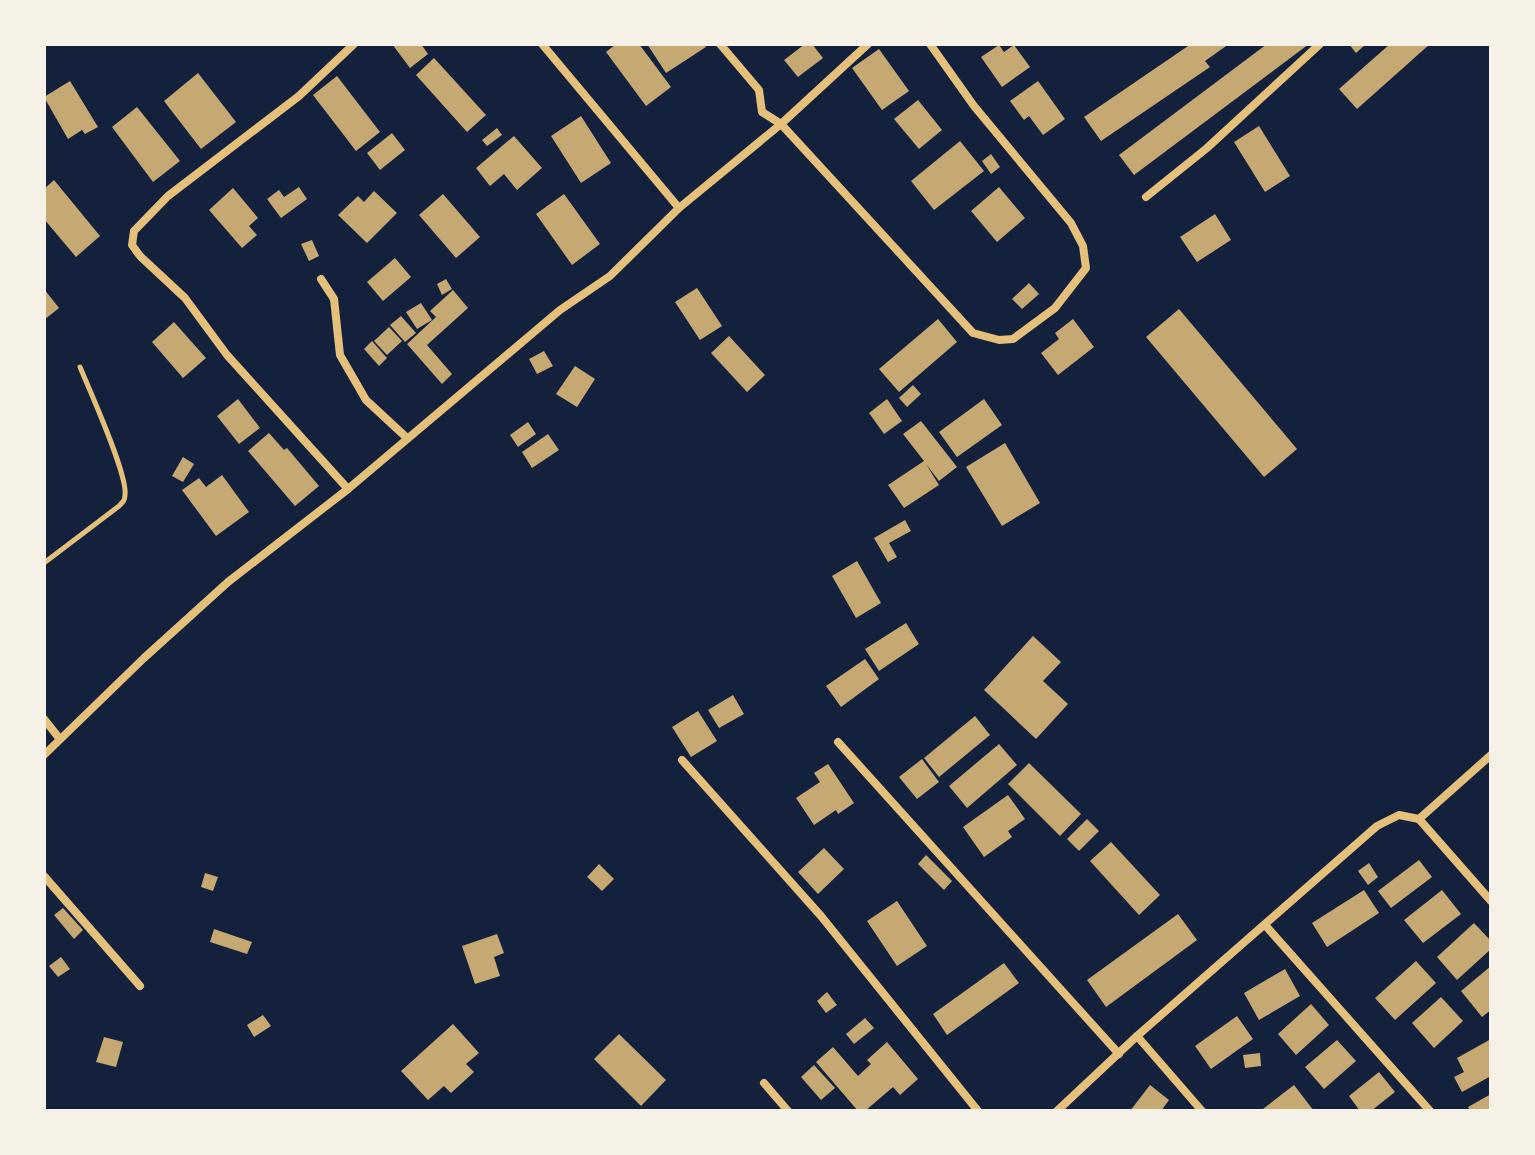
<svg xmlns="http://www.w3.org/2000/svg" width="1535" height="1155" viewBox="0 0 1535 1155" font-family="Mulish,sans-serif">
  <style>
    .building { fill: #c6a872 }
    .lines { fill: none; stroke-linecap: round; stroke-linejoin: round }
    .service { stroke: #e5c07b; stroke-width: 5 }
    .minor { stroke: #e5c07b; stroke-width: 8 }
  </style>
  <rect width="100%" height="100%" fill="#14213d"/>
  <g class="building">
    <polygon points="392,44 421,44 428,54 410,68"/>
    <polygon points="616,44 639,44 671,87 646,106 606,52"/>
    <polygon points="647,44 704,44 706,47 666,73"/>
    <polygon points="805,44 812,44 823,58 798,77 784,60"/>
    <polygon points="1191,44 1229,44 1205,61 1210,67 1101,141 1084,117"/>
    <polygon points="1267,44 1309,44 1134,175 1119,155"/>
    <polygon points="1349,44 1366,44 1356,53"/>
    <polygon points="1390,44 1430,44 1357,109 1339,89"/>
    <polygon points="999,45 1004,52 1014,45 1030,67 1002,87 981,57"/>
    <polygon points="879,49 909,91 882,110 852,68"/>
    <polygon points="434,58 486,115 467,132 416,75"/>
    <polygon points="198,73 236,122 201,149 164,101"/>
    <polygon points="337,76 380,132 356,151 313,95"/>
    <polygon points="70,81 98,127 85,134 82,130 68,139 44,97"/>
    <polygon points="1038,81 1065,119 1043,135 1029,116 1024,120 1010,101"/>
    <polygon points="918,100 942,130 919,149 894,119"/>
    <polygon points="137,107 180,161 153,182 112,127"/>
    <polygon points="581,116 611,163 581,183 551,136"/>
    <polygon points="1259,126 1290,176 1265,192 1234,142"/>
    <polygon points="497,128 502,135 487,146 482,140"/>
    <polygon points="392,133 405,150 380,170 367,153"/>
    <polygon points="514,136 542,168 517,190 504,174 490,186 476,168"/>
    <polygon points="960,141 984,171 934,210 911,181"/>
    <polygon points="991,154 1000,167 991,174 982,161"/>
    <polygon points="54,180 100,236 76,257 44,219 44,189"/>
    <polygon points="299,187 307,199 281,218 267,199 279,190 284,197"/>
    <polygon points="999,187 1025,218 997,242 971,211"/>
    <polygon points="233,188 258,218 249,226 257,235 242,248 209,210"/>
    <polygon points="374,191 397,213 367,243 338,215 358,196 364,202"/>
    <polygon points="443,194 480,237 456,258 419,215"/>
    <polygon points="564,194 600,244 572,265 536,214"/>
    <polygon points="1215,214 1231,240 1197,262 1180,237"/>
    <polygon points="312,240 319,256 309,261 301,244"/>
    <polygon points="395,258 411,277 383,301 367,282"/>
    <polygon points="446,279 452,289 442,295 437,284"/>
    <polygon points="1029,283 1039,294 1022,309 1012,299"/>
    <polygon points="697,288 722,326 700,340 675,302"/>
    <polygon points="44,289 59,308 44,320"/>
    <polygon points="453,290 468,308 427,345 452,374 442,384 407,344 436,317 430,311"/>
    <polygon points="421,303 432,320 417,329 406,312"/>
    <polygon points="1179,309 1297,449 1264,477 1146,337"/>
    <polygon points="401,316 416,333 405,342 390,325"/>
    <polygon points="938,319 957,342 899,392 879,369"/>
    <polygon points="1073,319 1094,347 1058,375 1041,353 1059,339 1055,333"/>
    <polygon points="174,322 206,358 183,378 152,342"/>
    <polygon points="389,327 402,341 387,355 374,341"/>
    <polygon points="729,336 765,375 747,392 711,353"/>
    <polygon points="372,341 387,358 379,366 364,349"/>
    <polygon points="544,351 553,366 537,374 529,359"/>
    <polygon points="575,366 595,379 577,407 556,394"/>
    <polygon points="913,385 921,394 907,407 899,398"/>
    <polygon points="238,399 260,428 239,444 217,416"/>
    <polygon points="887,399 902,421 884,434 869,413"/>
    <polygon points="984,399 1002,425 957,457 939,432"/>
    <polygon points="921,421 957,467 939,481 926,464 939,485 904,508 888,485 924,461 903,434"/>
    <polygon points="528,422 536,434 518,447 510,435"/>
    <polygon points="269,433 284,450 287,448 319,486 295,506 248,451"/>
    <polygon points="548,434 559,450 532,468 522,452"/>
    <polygon points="1005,443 1040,503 1002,526 966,467"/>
    <polygon points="183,457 194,464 183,482 172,476"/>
    <polygon points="222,475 249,512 216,536 182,490 199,478 206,487"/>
    <polygon points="905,520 911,531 889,543 897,557 888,562 874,538"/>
    <polygon points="857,561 881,603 856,618 832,576"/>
    <polygon points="906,623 919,644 879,671 865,649"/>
    <polygon points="1033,636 1061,662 1043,681 1068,704 1036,739 984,690"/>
    <polygon points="865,659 879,679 841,707 826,686"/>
    <polygon points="733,695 744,714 719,728 708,710"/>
    <polygon points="698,711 717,741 691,757 672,727"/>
    <polygon points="975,716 990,735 939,777 924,758"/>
    <polygon points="999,744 1017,765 967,808 949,786"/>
    <polygon points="922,759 939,782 917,799 899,777"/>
    <polygon points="1029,763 1081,814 1060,836 1008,784"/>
    <polygon points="828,764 854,803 838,814 836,810 814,825 796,798 820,782 814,773"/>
    <polygon points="1008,795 1025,819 1008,831 1012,837 984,857 963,827"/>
    <polygon points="1087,819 1099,831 1079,851 1067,839"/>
    <polygon points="1111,842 1160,895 1139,915 1090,861"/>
    <polygon points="824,848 844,869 818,894 798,872"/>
    <polygon points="926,855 952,881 944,890 918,864"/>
    <polygon points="1419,860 1432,877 1391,908 1378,891"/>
    <polygon points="1369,863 1378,877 1368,885 1358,871"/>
    <polygon points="599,864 614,879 602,891 587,877"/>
    <polygon points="205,873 218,877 213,891 201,887"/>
    <polygon points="1364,890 1379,913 1327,947 1312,923"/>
    <polygon points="1442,890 1461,914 1423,943 1404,920"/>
    <polygon points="897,901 927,946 897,966 867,921"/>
    <polygon points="63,908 83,930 74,939 54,915"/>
    <polygon points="1178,914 1197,940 1106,1007 1087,980"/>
    <polygon points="1474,923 1491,941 1491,949 1457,980 1437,957"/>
    <polygon points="214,929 252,942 247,954 210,942"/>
    <polygon points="497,934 504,953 494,957 500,976 475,984 462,946"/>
    <polygon points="61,957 70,969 58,977 49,966"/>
    <polygon points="1416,961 1436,983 1395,1020 1375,998"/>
    <polygon points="1004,963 1019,983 947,1035 933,1014"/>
    <polygon points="1491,966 1491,1010 1482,1017 1461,991"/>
    <polygon points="1285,969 1300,996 1259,1020 1244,993"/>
    <polygon points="827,992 837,1005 826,1013 817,1001"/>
    <polygon points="1441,997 1463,1021 1434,1048 1412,1023"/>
    <polygon points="1311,1004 1329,1025 1296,1055 1278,1034"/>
    <polygon points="263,1015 271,1026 254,1037 247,1025"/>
    <polygon points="1237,1016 1253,1039 1211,1069 1195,1046"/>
    <polygon points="865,1018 874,1028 854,1044 846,1034"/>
    <polygon points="453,1024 479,1053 466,1064 474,1072 451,1093 444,1086 428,1100 401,1071"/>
    <polygon points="619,1034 666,1080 641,1106 594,1059"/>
    <polygon points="104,1037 123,1042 116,1067 96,1062"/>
    <polygon points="1491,1039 1491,1076 1462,1092 1454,1077 1464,1072 1457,1058"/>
    <polygon points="1337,1040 1356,1061 1324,1089 1305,1067"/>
    <polygon points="887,1042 918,1079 900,1095 893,1087 865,1111 858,1111 816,1062 833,1047 858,1076 871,1064 867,1060"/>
    <polygon points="1260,1053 1261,1066 1245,1068 1243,1055"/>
    <polygon points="814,1065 835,1088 821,1100 801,1077"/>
    <polygon points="1379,1072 1395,1092 1371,1111 1360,1111 1349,1096"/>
    <polygon points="1150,1085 1169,1100 1161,1111 1130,1111"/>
    <polygon points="1294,1085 1314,1111 1265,1111 1263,1109"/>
    <polygon points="1491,1094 1491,1111 1470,1111 1468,1107"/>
  </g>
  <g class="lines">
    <path class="service" d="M44,563L119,506C123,502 125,500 125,495C128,475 90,391 80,367"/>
    <g class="minor">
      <polyline points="542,44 679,208"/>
      <polyline points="720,44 759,90 762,112 781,124 973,333 999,340 1013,339 1055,308 1086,268 1083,246 1071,223 974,106 930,44"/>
      <polyline points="1146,197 1207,148 1320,44"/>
      <polyline points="321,279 334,299 340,355 366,400 407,438"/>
      <polyline points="348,489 227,355 185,298 140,256 132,245 134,231 168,196 299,96 354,44"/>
      <polyline points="44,719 59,738"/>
      <polyline points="838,742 1119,1054"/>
      <polyline points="44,755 144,658 228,582 348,489 560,310 610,276 679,208 781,124 868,44"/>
      <polyline points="682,760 821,916 978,1111"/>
      <polyline points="1419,819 1491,901"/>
      <polyline points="44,876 140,986"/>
      <polyline points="1265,925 1430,1111"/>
      <polyline points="1137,1036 1202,1111"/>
      <polyline points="764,1083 788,1111"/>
      <polyline points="1057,1111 1137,1036 1377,826 1399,815 1419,819 1491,755"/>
    </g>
  </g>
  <rect width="1535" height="1155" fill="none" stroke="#f6f1e7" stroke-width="92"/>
</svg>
